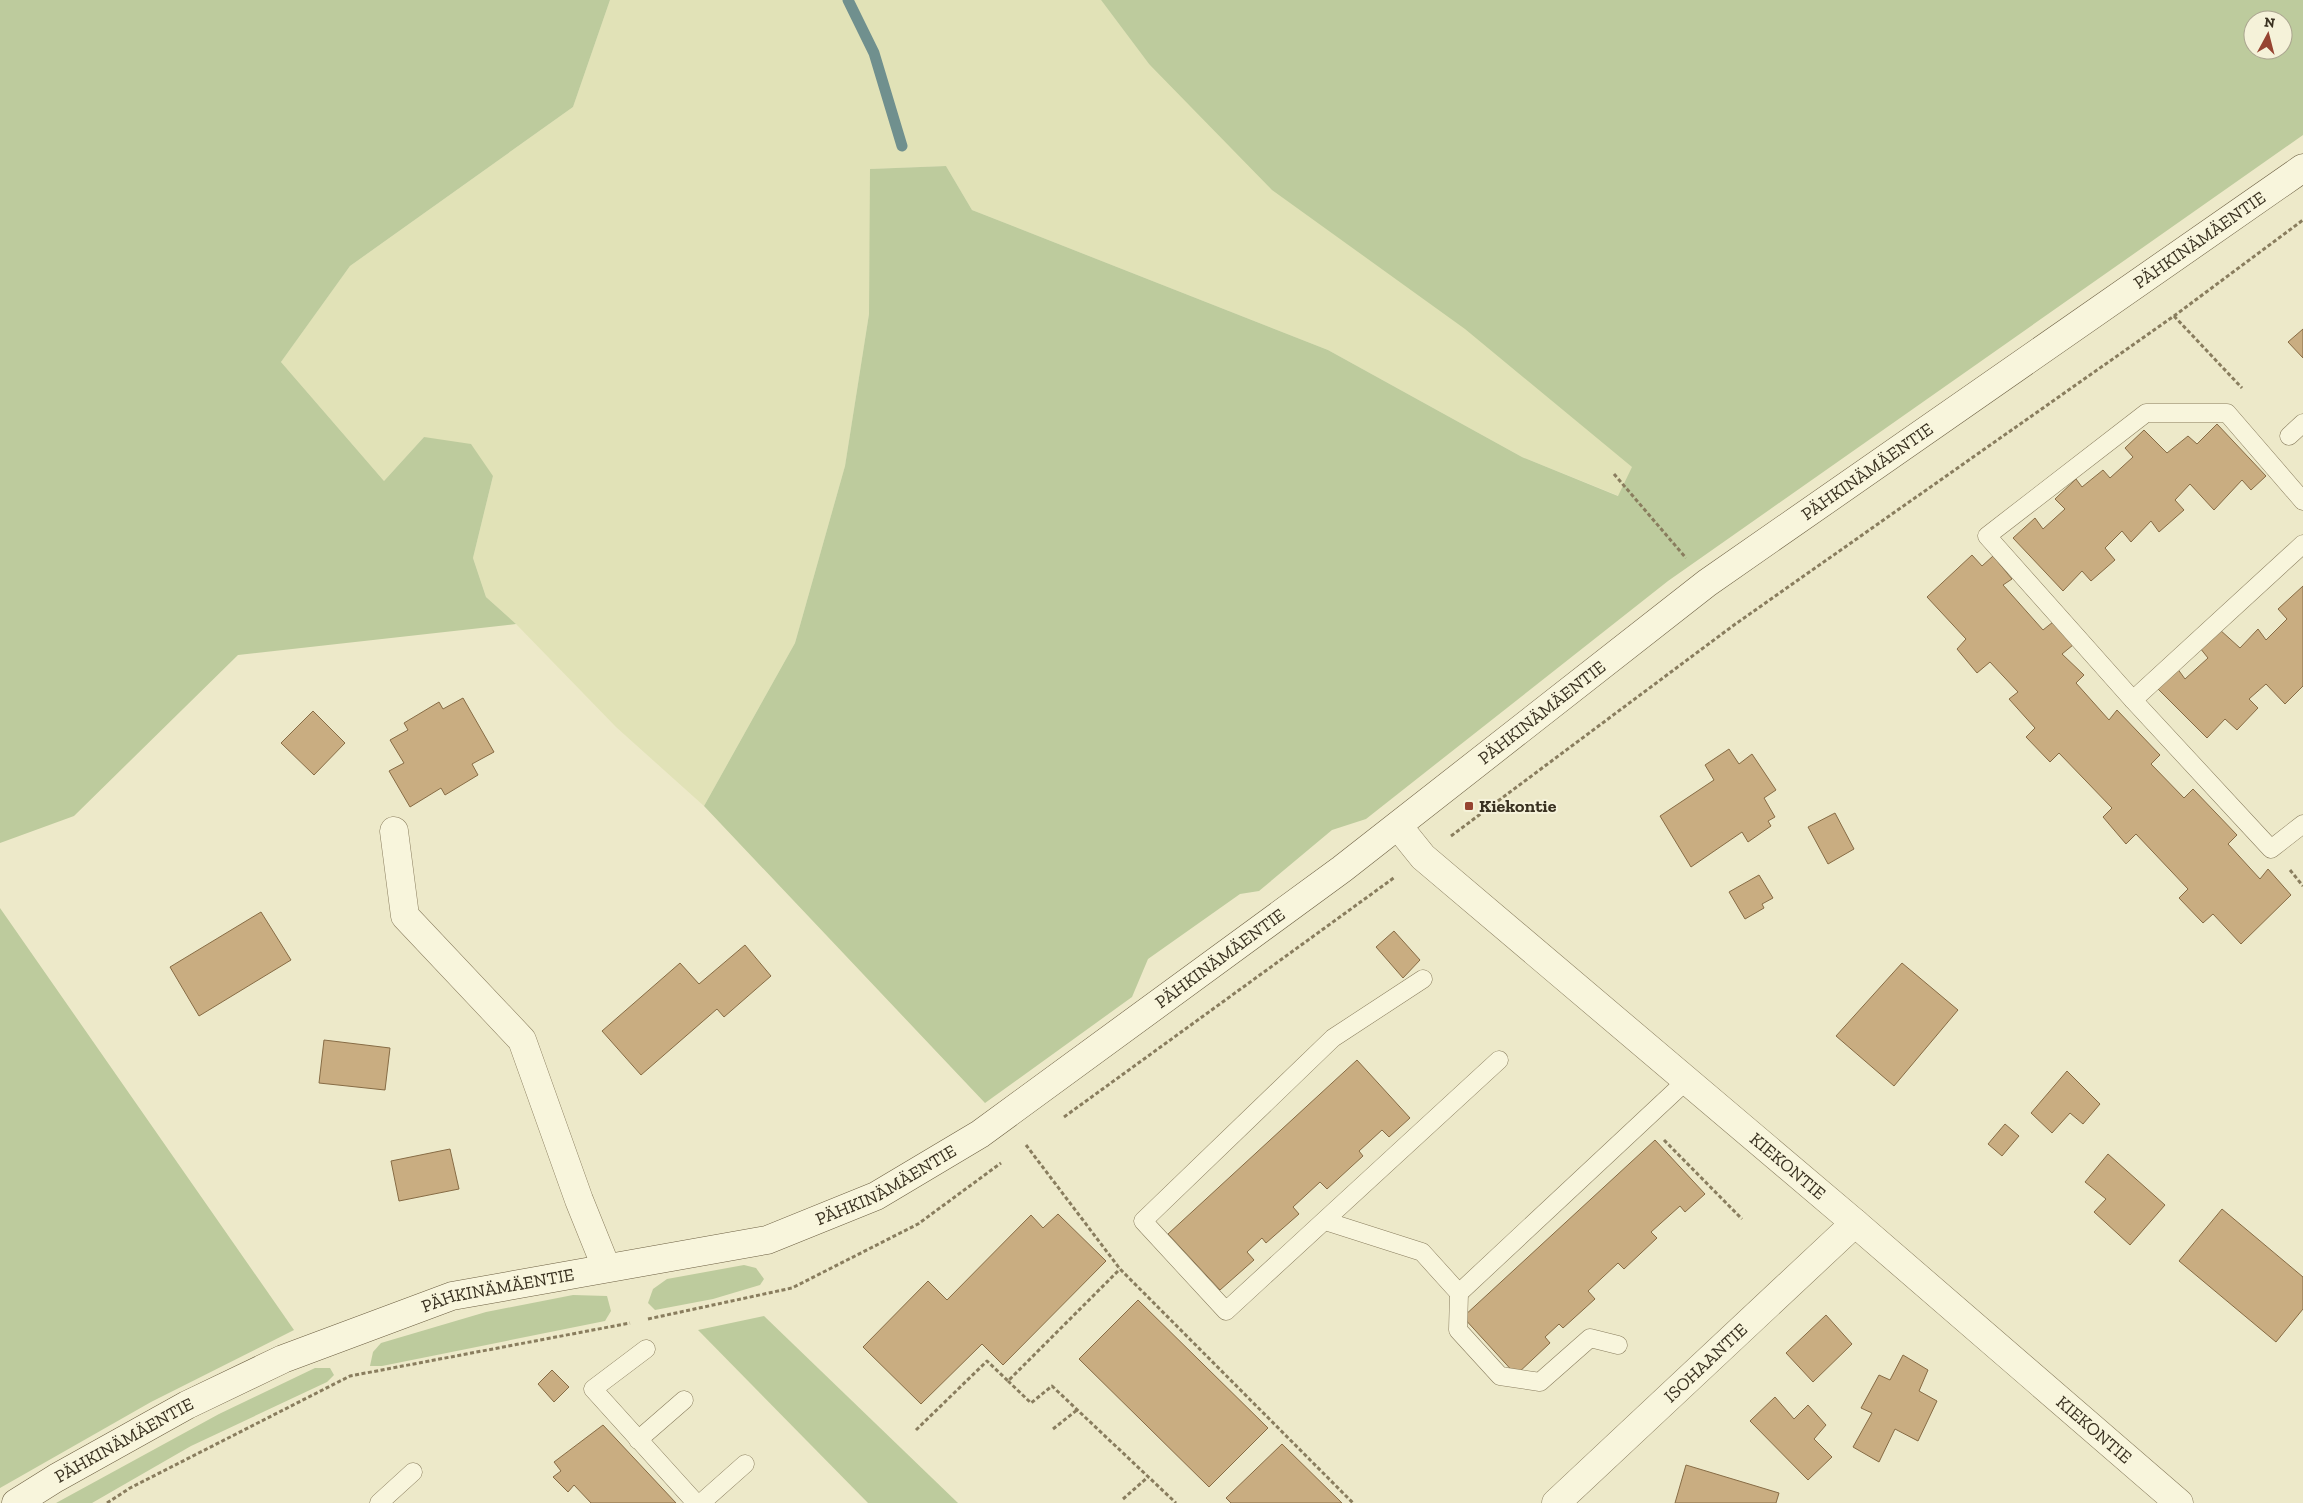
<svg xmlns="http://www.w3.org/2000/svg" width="2303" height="1503" viewBox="0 0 2303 1503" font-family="'Zilla Slab',serif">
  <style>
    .farmland { fill: #e1e2b7 }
    .green { fill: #bdcb9d; fill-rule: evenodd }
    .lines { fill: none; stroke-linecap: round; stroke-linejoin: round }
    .stream { stroke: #70908e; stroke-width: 11 }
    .building { fill: #c9ad81; stroke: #876c45 }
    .lane-casing { stroke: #897d5e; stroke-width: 19 }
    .street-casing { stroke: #897d5e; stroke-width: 29 }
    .secondary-casing { stroke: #6b5e41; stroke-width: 29 }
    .path { stroke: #897d5e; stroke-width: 3; stroke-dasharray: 4 2.5; stroke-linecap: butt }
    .lane { stroke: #f8f5dc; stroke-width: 18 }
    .street { stroke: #f8f5dc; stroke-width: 28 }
    .secondary { stroke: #f8f5dc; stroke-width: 28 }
    .poi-dot { fill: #964431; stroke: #f5f2d9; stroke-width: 2 }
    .labels { text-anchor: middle; stroke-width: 4; stroke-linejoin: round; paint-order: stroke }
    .street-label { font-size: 18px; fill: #3a3221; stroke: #f5f2d9 }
    .poi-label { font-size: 18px; font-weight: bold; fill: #3a3221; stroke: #f5f2d9; text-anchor: start }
  </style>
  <rect width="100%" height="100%" fill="#ede9c9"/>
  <polygon class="farmland" points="610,0 1101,0 1149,64 1633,467 1619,496 1522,457 1328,350 972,210 946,166 871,169 869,314 845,466 795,643 704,806 616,727 516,624 486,597 473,558 493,476 424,437 384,481 281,362 350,266 573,107"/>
  <g class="green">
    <polygon points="0,0 610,0 573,107 350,266 281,362 384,481 424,437 471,444 493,476 473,558 486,597 516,624 238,655 74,816 0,843"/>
    <path d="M1101,0H2303V135L1668,581L1366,819L1332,830L1259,891L1240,894L1148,959L1132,997L985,1103L704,806L795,643L845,466L869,314L870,169L946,166L972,210L1328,350L1522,457L1618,496L1632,467L1465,329L1272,190L1149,64ZM2253,20H2283V50H2253Z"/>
    <polygon points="0,908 294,1330 151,1402 0,1488"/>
    <polygon points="744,1265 756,1268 764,1279 760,1285 713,1299 655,1310 648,1303 653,1289 667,1279"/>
    <polygon points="573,1295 607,1296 611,1311 605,1321 382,1366 370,1366 373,1352 381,1343 486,1312"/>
    <polygon points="764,1316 958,1503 868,1503 698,1330"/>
    <polygon points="315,1368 330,1368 334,1375 327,1382 191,1446 92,1503 56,1503 219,1414"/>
  </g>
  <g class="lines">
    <polyline class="stream" points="848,0 874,53 902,146"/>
  </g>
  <g class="building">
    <polygon points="2303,329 2303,358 2288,342"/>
    <polygon points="2217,424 2266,476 2251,490 2242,480 2214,510 2190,484 2175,500 2184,510 2159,532 2151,521 2131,542 2122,531 2105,548 2115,560 2091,581 2082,571 2063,591 2013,538 2035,518 2043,529 2065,509 2055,499 2076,479 2082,487 2103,470 2110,478 2133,457 2125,448 2144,430 2167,453 2188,436 2197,444"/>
    <polygon points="1972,555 1982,566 1993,556 2012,579 2003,585 2043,630 2053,622 2073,645 2062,654 2084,675 2076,683 2109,720 2117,710 2160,755 2151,764 2184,798 2193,789 2237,835 2228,844 2260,879 2268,869 2291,895 2241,944 2213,914 2203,923 2179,898 2188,889 2136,834 2126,844 2103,817 2112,808 2059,753 2050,762 2026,737 2035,728 2009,699 2018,692 1990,662 1977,673 1957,649 1966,639 1927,597"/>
    <polygon points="2303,586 2303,686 2285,704 2266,684 2249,699 2258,708 2237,730 2225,719 2207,738 2157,688 2177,668 2185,679 2208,658 2200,648 2219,629 2240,648 2258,629 2266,640 2287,619 2278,609"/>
    <polygon points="463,698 494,752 472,764 478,775 445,795 441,788 410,807 389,771 404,763 390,740 408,730 404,723 439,702 443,709"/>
    <polygon points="313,711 345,743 314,775 281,743"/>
    <polygon points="1729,749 1739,764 1752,754 1776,790 1764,798 1775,817 1768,821 1771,826 1748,842 1742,832 1691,867 1660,816 1714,780 1705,765"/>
    <polygon points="1835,813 1854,849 1828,864 1808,827"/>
    <polygon points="1759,875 1773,898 1762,904 1764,908 1745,919 1729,892"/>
    <polygon points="261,912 291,960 199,1016 170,967"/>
    <polygon points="1394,931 1420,960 1403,978 1376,947"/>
    <polygon points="745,945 771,976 724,1017 717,1009 641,1075 602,1031 680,963 699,984"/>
    <polygon points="1902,963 1958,1010 1894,1086 1836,1036"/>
    <polygon points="324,1040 390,1048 385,1090 319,1083"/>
    <polygon points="1357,1060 1410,1118 1389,1137 1382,1130 1359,1151 1363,1156 1327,1189 1320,1182 1293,1207 1299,1214 1266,1243 1262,1238 1247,1252 1254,1260 1220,1290 1168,1234"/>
    <polygon points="2067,1071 2100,1104 2083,1124 2070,1113 2052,1133 2031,1113"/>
    <polygon points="2005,1124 2019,1136 2002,1156 1988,1144"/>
    <polygon points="1655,1140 1705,1194 1685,1212 1680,1206 1651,1232 1657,1238 1624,1269 1618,1263 1588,1291 1595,1299 1563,1328 1559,1324 1545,1337 1550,1343 1516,1375 1463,1317"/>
    <polygon points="450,1149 459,1189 399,1201 391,1161"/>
    <polygon points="2108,1154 2165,1205 2130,1245 2094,1212 2106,1199 2085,1182"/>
    <polygon points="2222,1209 2303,1277 2303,1309 2276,1342 2179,1261"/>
    <polygon points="1058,1214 1106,1261 1003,1365 982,1344 921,1404 863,1347 928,1281 947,1300 1031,1215 1043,1228"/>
    <polygon points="1138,1300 1268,1428 1209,1487 1079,1359"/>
    <polygon points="1826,1315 1852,1344 1813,1382 1786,1353"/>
    <polygon points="1903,1355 1928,1370 1919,1391 1937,1401 1918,1441 1895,1429 1879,1462 1853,1447 1872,1413 1861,1408 1879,1375 1890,1380"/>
    <polygon points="552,1370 569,1387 554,1402 538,1384"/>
    <polygon points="1775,1397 1794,1419 1808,1405 1826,1425 1814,1439 1832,1457 1808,1480 1750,1421"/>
    <polygon points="603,1425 676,1503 591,1503 574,1485 568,1492 553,1477 561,1471 554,1462"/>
    <polygon points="1282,1444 1342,1503 1231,1503 1226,1498"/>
    <polygon points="1686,1465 1779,1493 1776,1503 1675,1503"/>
  </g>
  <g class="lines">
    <g class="lane-casing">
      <g id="lane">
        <polyline points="2289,436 2303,423"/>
        <polyline points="2303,501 2227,413 2146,413 1987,536 2133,700 2271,849 2303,824"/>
        <polyline points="2133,700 2303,544"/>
        <polyline points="1423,979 1333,1038 1143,1221 1226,1311 1499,1060"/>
        <polyline points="1325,1221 1422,1252 1459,1293 1686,1081"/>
        <polyline points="1459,1293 1458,1330 1500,1376 1540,1382 1590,1338 1618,1345"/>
        <polyline points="646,1349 593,1389 696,1503"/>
        <polyline points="638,1440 684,1400"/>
        <polyline points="379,1503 413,1472"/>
        <polyline points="701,1503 745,1464"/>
      </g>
    </g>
    <g class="street-casing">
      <g id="street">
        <path id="s1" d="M1398,826L1423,857L1855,1223L2179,1503"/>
        <polyline points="394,831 405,916 522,1040 579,1200 606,1267"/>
        <path id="s2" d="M1556,1503L1855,1223"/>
      </g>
    </g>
    <g class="secondary-casing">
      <g id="secondary">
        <path id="s3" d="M16,1503L56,1478L187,1405L283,1359L452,1296L767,1240L876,1196L980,1134L1342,869L1707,583L2303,168"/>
      </g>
    </g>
    <g class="path">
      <polyline points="2174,316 2242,388"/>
      <polyline points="1614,474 1686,558"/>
      <polyline points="1451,836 1734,625 2174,316 2303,220"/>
      <polyline points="2290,870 2303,886"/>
      <polyline points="1064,1117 1395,877"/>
      <polyline points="1664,1140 1742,1219"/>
      <polyline points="1026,1145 1120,1269 1353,1503"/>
      <polyline points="648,1319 792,1288 918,1224 1001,1163"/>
      <polyline points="1008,1381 1031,1403 1052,1386 1176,1503"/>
      <polyline points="1053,1429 1077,1410"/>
      <polyline points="916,1430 987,1361 1008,1381 1120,1269"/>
      <polyline points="1123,1499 1148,1477"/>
      <polyline points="107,1503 130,1488 350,1376 630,1323"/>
    </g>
    <use href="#lane" class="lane"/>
    <use href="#street" class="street"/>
    <use href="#secondary" class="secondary"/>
  </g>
  <rect class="poi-dot" x="1464" y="801" width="10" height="10" rx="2.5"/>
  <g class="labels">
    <g class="street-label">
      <text dy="6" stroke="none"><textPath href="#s3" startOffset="2555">PÄHKINÄMÄENTIE</textPath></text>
      <text dy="6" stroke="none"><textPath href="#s3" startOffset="2150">PÄHKINÄMÄENTIE</textPath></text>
      <text dy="6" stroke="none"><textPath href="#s3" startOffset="1745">PÄHKINÄMÄENTIE</textPath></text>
      <text dy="6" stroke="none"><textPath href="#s3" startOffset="1340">PÄHKINÄMÄENTIE</textPath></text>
      <text dy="6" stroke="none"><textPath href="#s1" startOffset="518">KIEKONTIE</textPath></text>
      <text dy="6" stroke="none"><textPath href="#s3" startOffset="935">PÄHKINÄMÄENTIE</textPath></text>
      <text dy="6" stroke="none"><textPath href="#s3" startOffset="530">PÄHKINÄMÄENTIE</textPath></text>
      <text dy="6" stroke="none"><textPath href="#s2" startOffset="205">ISOHAANTIE</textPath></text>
      <text dy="6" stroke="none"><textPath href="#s1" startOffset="922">KIEKONTIE</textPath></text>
      <text dy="6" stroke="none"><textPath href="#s3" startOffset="125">PÄHKINÄMÄENTIE</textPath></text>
    </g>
    <g class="poi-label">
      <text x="1479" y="812">Kiekontie</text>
    </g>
  </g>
  <g transform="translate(2268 35) rotate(7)"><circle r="24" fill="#f5f2d9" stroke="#aaa58f"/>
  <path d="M0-4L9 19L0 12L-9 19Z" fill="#964431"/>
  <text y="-8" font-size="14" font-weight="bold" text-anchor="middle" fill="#3a3221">N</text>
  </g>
</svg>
